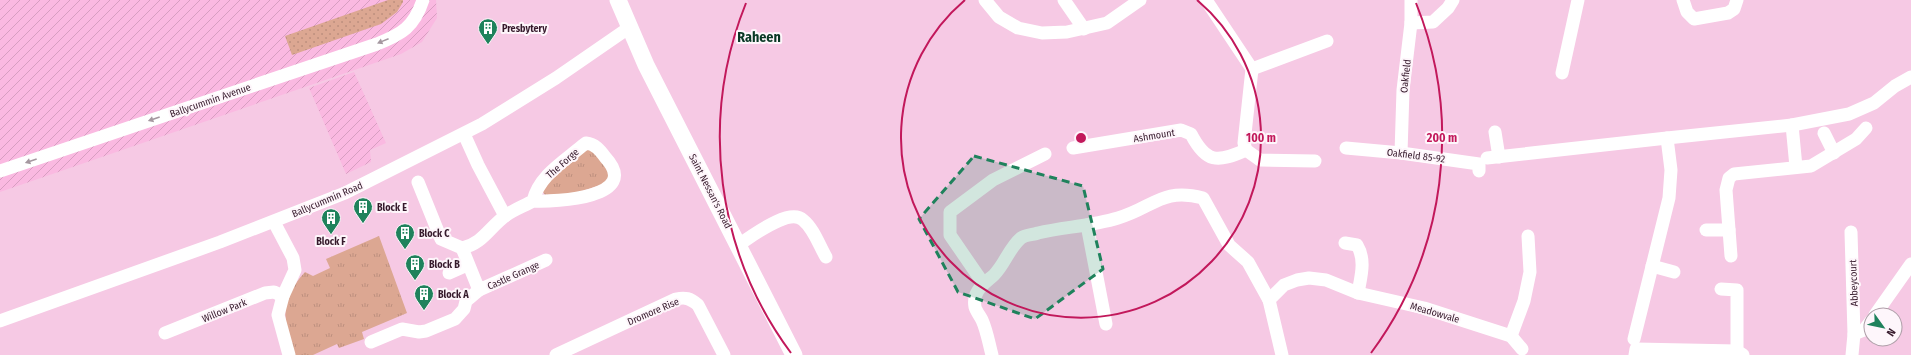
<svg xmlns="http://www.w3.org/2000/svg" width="1911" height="355" viewBox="0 0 1911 355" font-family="'Fira Sans Condensed',sans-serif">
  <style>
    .industrial { fill: url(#industrial-furrows) }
    .grass { fill: url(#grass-tufts) }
    .park { fill: url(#park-dots) }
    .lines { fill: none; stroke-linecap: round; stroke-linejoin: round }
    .minor { stroke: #fff; stroke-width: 13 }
    .major { stroke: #fff; stroke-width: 17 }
    .oneway { fill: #a598a0 }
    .marked { fill: #1f825c; fill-opacity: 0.2; stroke: #1f825c; stroke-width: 3; stroke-dasharray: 8 5; stroke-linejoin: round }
    .ring { fill: none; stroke: #c2185b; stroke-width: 2 }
    .labels { text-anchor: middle; stroke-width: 4; stroke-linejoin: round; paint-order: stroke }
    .poi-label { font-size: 10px; font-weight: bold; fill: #361a2c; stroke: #fef6fb; text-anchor: start }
    .street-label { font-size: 10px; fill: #361a2c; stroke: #fef6fb }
    .district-label { font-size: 14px; font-weight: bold; fill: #093825; stroke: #fef6fb }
    .centre { fill: #c2185b; stroke: #fef6fb; stroke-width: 2 }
    .ring-label { font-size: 12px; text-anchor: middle; font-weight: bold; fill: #c2185b; stroke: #fef6fb; stroke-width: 4; stroke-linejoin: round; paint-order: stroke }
  </style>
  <defs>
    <pattern id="industrial-furrows" width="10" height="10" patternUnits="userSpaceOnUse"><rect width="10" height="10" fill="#fab9e1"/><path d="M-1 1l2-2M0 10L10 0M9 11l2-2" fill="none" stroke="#d79ec1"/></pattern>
    <pattern id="grass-tufts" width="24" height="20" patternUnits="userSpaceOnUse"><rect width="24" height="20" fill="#dca792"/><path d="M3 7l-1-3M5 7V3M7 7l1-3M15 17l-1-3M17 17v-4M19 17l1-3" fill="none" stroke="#bd8f7e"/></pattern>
    <pattern id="park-dots" width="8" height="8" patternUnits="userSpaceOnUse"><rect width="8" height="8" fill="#dca792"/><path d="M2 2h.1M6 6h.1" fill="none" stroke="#bd8f7e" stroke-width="1.8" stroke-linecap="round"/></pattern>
  </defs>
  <rect width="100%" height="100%" fill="#f6c9e4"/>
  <g class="industrial">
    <polygon points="0,0 436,0 437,18 422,42 401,54 0,192"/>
    <polygon points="354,72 386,143 370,150 371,162 346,174 309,88"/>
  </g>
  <g class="grass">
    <polygon points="592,149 609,171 607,183 573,194 545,195 543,192 544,185 585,150"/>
    <path d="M379,236L407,313L362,332L364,339L339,348L337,344L313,355H295C284,319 277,303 305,272L313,276L330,268L326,259Z"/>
  </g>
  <polygon class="park" points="388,0 403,0 403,2 397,12 381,24 292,55 285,36"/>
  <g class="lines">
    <g class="minor">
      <polyline points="985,0 999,17 1018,28 1042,33 1067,32 1107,23 1140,0"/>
      <polyline points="1064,0 1084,29"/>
      <polyline points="1206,0 1252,69 1244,143 1246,150 1260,160 1315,161"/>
      <polyline points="1683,0 1687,12 1694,19 1728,13 1734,9 1737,0"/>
      <polyline points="1411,23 1433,22 1448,8 1453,0"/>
      <polyline points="1252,69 1327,41"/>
      <polyline points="1562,73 1578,0"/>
      <polyline points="1495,132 1499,157"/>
      <polyline points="1824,133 1834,153"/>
      <polyline points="464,134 478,165 505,216"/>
      <polyline points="1667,138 1792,125"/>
      <path d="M1073,148L1181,130L1191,134C1206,163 1217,163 1246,150"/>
      <polyline points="1346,148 1401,153 1479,164 1479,171"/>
      <polyline points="1401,153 1403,90 1411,23 1411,0"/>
      <polyline points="1487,158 1667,138 1671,170 1669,198 1634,339"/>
      <polyline points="1796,167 1792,125 1849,114 1874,103 1895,86 1911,77"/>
      <path d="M0,171L377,44C402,34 414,27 423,0"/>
      <polyline points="418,182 441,239 462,248 479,290 546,260"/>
      <polyline points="274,222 293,258 295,270 283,296 278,315 289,355"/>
      <polyline points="1087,225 1106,324"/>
      <polyline points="1706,230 1729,230"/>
      <polyline points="1851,232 1854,334 1852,355"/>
      <path d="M1345,243L1357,245C1366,260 1361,276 1358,293"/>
      <path d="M738,245C751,237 789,207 803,220C814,229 819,245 826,257"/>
      <path d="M462,248C482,244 489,228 505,216C513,210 524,206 533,201C539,176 563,162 582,146L586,143C595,144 600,150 605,157C643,198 556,202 533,201"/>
      <polyline points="1731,256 1726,190 1729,178 1734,174 1811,166 1856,139 1866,128"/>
      <polyline points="1652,266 1674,272"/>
      <polyline points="449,273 467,265"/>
      <polyline points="983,283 950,235 950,212 993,180 1045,154"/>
      <polyline points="1721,289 1737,290 1737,351 1743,355"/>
      <polyline points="1875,315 1911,264"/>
      <polyline points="0,321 220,242 345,193 482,124 556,78 630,27"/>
      <polyline points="165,333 265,293 274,292 283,296"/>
      <polyline points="1854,334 1864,330 1871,321"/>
      <polyline points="1511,336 1524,301 1530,272 1528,236"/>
      <polyline points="371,342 402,329 419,332 426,331 455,319 464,309 466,301 479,290"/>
      <path d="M556,355L676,299C685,297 690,298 698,305L724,355"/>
      <path d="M992,355C989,344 987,331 982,320C980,316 976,311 975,307C972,291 984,284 994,275C1005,264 1009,248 1021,238C1025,235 1032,235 1038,233C1064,227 1092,226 1118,218C1153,208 1162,187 1203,198L1229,245L1248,262L1269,300"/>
      <polyline points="1282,355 1269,300 1284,285 1297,280 1309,278 1326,280 1358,293 1424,308 1511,336 1522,349"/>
      <polyline points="1635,355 1636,349 1737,351"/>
    </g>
    <polyline class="major" points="618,0 646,65 794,355"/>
  </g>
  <defs><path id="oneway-solid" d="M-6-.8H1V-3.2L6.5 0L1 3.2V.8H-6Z"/></defs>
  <g class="oneway">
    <use href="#oneway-solid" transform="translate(383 41) rotate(158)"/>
    <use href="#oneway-solid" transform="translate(154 119) rotate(161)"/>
    <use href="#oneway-solid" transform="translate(31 161) rotate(161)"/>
  </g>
  <path class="marked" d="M974,156L1083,186L1103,269L1035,319L958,292L919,219Z"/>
  <g class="ring">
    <path d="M1197 0A180 180 0 1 1 965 0"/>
    <path d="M791 353A361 361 0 0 1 746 3M1416 3A361 361 0 0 1 1371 353"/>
  </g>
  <defs>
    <g id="building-pin" transform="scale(1)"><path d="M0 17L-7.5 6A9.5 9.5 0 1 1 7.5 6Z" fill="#1f825c" stroke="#fef6fb"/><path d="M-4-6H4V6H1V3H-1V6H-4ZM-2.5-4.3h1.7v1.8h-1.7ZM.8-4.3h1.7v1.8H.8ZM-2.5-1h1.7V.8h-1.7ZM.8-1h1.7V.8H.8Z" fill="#fff"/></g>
  </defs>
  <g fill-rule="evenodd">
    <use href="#building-pin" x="488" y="28"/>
    <use href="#building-pin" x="363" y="207"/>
    <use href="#building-pin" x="331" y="218"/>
    <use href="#building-pin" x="405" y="233"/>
    <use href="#building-pin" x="415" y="264"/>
    <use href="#building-pin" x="424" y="294"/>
  </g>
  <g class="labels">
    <g class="poi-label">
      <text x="502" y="32">Presbytery</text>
      <text x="377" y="211">Block E</text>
      <text x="419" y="237">Block C</text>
      <text x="331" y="245" text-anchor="middle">Block F</text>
      <text x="429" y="268">Block B</text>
      <text x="438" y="298">Block A</text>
    </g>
    <g class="street-label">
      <text transform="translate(1405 76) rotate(-84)" y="4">Oakfield</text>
      <text transform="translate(210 100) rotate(-19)" y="4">Ballycummin Avenue</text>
      <text transform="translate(1154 135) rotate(-9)" y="4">Ashmount</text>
      <text transform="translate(1416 155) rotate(7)" y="4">Oakfield 85-92</text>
      <text transform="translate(562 163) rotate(-41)" y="4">The Forge</text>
      <text transform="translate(711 191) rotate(63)" y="4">Saint Nessan's Road</text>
      <text transform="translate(327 199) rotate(-23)" y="4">Ballycummin Road</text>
      <text transform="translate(513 275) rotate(-24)" y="4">Castle Grange</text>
      <text transform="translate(1853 283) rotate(-92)" y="4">Abbeycourt</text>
      <text transform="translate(224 310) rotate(-22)" y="4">Willow Park</text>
      <text transform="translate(653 311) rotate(-23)" y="4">Dromore Rise</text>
      <text transform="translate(1435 312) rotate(16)" y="4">Meadowvale</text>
    </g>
    <g class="district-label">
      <text x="759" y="42">Raheen</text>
    </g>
  </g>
  <circle cx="1081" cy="138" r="6" class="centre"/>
  <g class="ring-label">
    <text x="1261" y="142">100 m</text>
    <text x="1442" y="142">200 m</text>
  </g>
  <g transform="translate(1883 327) rotate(123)"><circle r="19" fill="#fef6fb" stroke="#ae9ea8"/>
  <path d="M0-3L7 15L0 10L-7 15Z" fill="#1f825c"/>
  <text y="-6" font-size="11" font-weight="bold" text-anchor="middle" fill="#361a2c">N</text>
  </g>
</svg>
